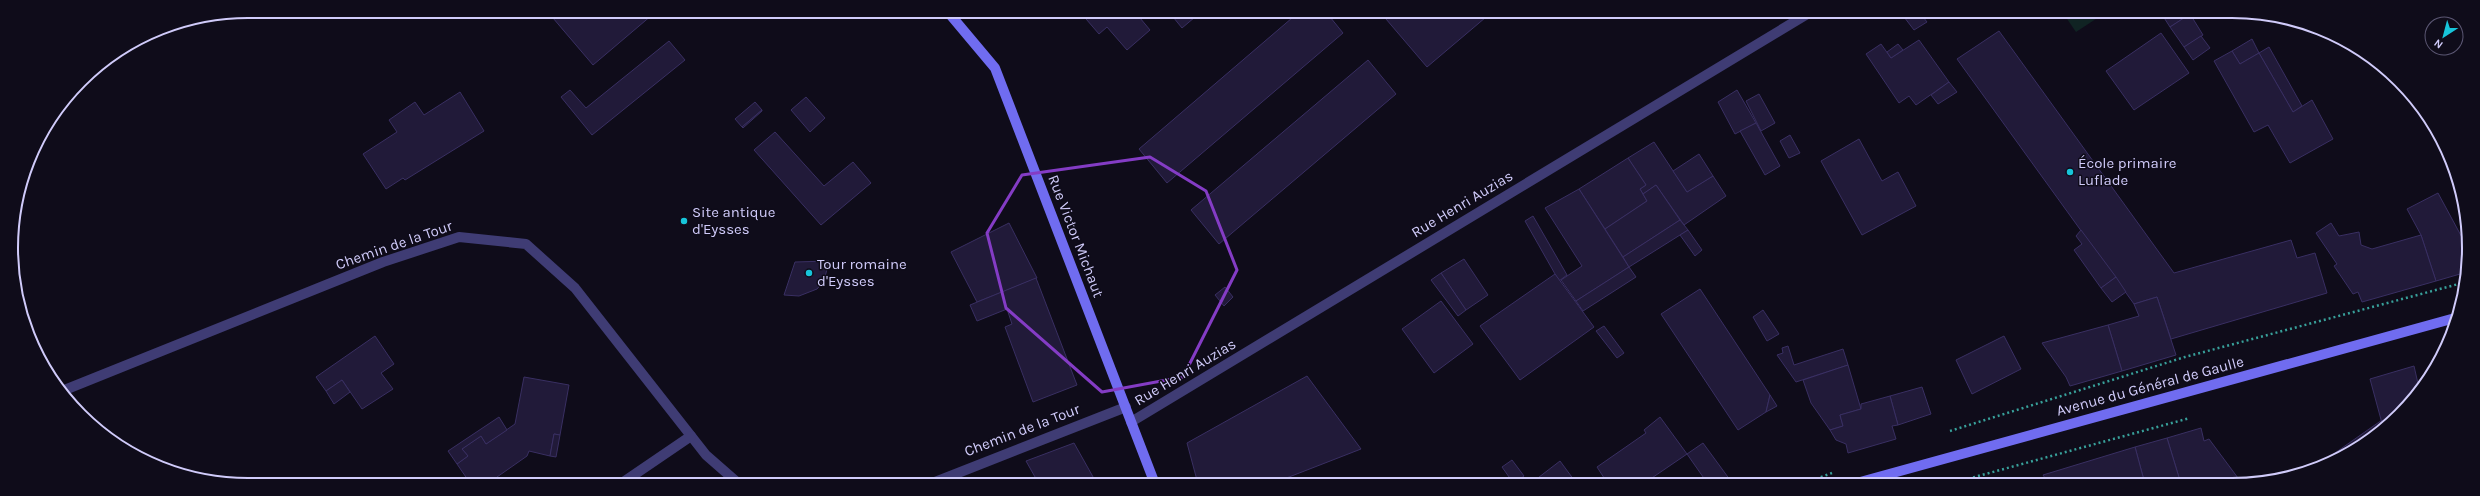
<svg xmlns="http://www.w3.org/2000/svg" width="2480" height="496" viewBox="0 0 2480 496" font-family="Karla,sans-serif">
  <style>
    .green { fill: #102323 }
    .building { fill: #211a39; stroke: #392f62 }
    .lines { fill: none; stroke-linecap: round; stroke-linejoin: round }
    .path { stroke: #38a09a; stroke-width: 2.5; stroke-dasharray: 2 3; stroke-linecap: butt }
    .street { stroke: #3f3c74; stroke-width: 10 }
    .secondary { stroke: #706cf0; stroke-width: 10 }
    .marked { fill: none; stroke: #843cc5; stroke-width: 3; stroke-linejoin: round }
    .poi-dot { fill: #17c5da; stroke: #0f0c1a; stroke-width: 1.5 }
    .labels { text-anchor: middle; stroke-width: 3; stroke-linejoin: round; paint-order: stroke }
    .poi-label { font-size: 15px; fill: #d0cbfa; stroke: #0f0c1a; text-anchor: start }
    .street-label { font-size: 15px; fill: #d0cbfa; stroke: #0f0c1a }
    .rim { fill: none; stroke: #d0cbfa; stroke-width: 2 }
  </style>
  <rect width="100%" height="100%" fill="#0f0c1a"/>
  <polygon class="green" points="2063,13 2105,13 2076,32"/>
  <g class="building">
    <polygon points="547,11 649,11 652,15 593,65"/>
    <polygon points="1080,12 1135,12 1150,30 1127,50 1107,27 1099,34"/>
    <polygon points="1169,12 1201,12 1182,28"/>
    <polygon points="1299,12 1326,12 1343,33 1167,183 1139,149"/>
    <polygon points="1380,12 1492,12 1427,67"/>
    <polygon points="1901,13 1920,13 1927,22 1914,30"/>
    <polygon points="2161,13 2189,13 2190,14 2170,27"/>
    <polygon points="2190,14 2203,35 2184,47 2170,27"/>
    <polygon points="1999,31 2174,273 2291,240 2297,258 2315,253 2327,293 2171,339 2157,297 2134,304 1957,59"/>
    <polygon points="2161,33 2189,73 2134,110 2106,71"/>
    <polygon points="2201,36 2210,48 2193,60 2184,47"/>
    <polygon points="2252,39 2259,53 2240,64 2232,51"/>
    <polygon points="1919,40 1949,82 1916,105 1909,96 1899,103 1866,54 1881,44 1891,58"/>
    <polygon points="669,41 685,60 592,135 561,97 570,90 586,108"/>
    <polygon points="1898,44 1903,50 1891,58 1887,52"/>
    <polygon points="2269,47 2302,106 2293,112 2259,53"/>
    <polygon points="2232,51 2240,64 2259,53 2293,112 2312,100 2333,139 2290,163 2268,125 2254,132 2214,61"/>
    <polygon points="1368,60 1396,94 1219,244 1191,210"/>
    <polygon points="1949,82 1957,92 1938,104 1931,95"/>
    <polygon points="1737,90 1756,123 1735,134 1718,102"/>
    <polygon points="460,92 484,131 405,180 403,178 386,189 363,154 397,132 389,120 415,102 424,115"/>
    <polygon points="1759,94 1775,123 1761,131 1746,101"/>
    <polygon points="806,97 825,118 810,132 791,110"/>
    <polygon points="755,102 762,110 742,127 735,119"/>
    <polygon points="762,110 762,111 743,128 742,127"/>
    <polygon points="1756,123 1780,166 1765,175 1740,131"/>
    <polygon points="775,132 824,186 853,162 871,183 821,225 754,150"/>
    <polygon points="1790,135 1800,153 1789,158 1780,141"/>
    <polygon points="1859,139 1882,181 1898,172 1916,206 1862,235 1821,161"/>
    <polygon points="1654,142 1687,192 1713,176 1726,196 1684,225 1656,185 1643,194 1640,189 1646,185 1628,158"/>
    <polygon points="1699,154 1713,176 1687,192 1673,171"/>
    <polygon points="1628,158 1646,185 1640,189 1647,201 1605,229 1579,189"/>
    <polygon points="1656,185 1680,220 1623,257 1605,229 1647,201 1643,194"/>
    <polygon points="1579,189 1629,267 1576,301 1561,280 1582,266 1545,208"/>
    <polygon points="2438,193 2465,243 2467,272 2436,281 2421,235 2407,209"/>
    <polygon points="1533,216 1567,275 1559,281 1525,221"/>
    <polygon points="1680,220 1688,230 1629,267 1623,257"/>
    <polygon points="1009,223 1037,278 977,302 951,252"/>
    <polygon points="2331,223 2339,236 2359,232 2361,245 2372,249 2421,235 2436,281 2362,302 2358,292 2353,294 2334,266 2337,264 2316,233"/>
    <polygon points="1688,230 1702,250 1695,256 1680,235"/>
    <polygon points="2081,230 2116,277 2101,288 2074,250 2082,244 2076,236"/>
    <polygon points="1464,259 1488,295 1466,310 1441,273"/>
    <polygon points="829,261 824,281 817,289 799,296 784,295 795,262"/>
    <polygon points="1629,267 1636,277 1583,311 1576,301"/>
    <polygon points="1441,273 1466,310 1458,316 1431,280"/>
    <polygon points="1555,274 1594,327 1520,380 1480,326"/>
    <polygon points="2116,277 2126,292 2112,302 2101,288"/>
    <polygon points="1036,278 1077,385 1033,402 1005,327 1012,324 1007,309 977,321 970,305"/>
    <polygon points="1225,287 1233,297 1224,306 1215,295"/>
    <polygon points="1700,289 1770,395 1766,412 1738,430 1661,314"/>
    <polygon points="2157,297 2176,355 2122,371 2108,325 2139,316 2134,304"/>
    <polygon points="1441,301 1473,344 1434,373 1402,329"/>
    <polygon points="1763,310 1779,334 1767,341 1753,317"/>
    <polygon points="2108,325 2122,371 2070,386 2066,377 2042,343"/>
    <polygon points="1604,326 1624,353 1617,358 1596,331"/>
    <polygon points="375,336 394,364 381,373 393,389 362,409 342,380 326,391 316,377"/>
    <polygon points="2004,336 2021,369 1972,394 1956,360"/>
    <polygon points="1788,346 1794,365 1843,349 1848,365 1796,382 1777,355 1783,353 1782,348"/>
    <polygon points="1848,365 1861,409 1840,415 1843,426 1830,430 1811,403 1803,380"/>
    <polygon points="2414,366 2419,388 2399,416 2383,427 2370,379"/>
    <polygon points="1307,376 1361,449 1271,484 1198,484 1187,443"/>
    <polygon points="524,377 569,385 560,435 554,434 550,456 529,451 527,456 497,477 501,483 470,483 457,464 468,456 462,449 481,436 486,444 515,424"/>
    <polygon points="342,380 350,392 334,404 326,391"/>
    <polygon points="1922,387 1931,414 1898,425 1890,396"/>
    <polygon points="1770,395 1777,406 1766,412"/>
    <polygon points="1890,396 1898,425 1892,426 1896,439 1848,453 1846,444 1836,440 1830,430 1843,426 1840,415 1861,409 1861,404"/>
    <polygon points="499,417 507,430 486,444 481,436 462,449 468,456 457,464 448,451"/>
    <polygon points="1660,417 1687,454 1643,484 1608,484 1597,467 1646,433 1644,430"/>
    <polygon points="2382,420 2383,427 2323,467 2312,469"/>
    <polygon points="2201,428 2204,441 2209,439 2238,478 2239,484 2181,484 2167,438"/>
    <polygon points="554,434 560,435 556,457 550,456"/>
    <polygon points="2167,438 2181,484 2145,484 2135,447"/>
    <polygon points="1074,443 1097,484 1039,484 1026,461"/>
    <polygon points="1703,443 1733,484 1708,484 1687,454"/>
    <polygon points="2135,447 2145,484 2049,484 2043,475"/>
    <polygon points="1512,460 1524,476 1520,479 1523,484 1514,484 1502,467"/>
    <polygon points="1560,461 1577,484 1530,484"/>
  </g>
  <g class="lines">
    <g class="path">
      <polyline points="1950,431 2185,357 2466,282"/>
      <polyline points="1802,484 1832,473"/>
      <polyline points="1949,484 2190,418"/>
    </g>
    <g class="street">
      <polyline points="62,391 383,262 459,237 526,244 575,288 706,455 738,483"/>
      <polyline points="1131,422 1809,13"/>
      <polyline points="622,483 691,436"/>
      <polyline points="930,484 1126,407"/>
    </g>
    <g class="secondary">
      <polyline points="948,12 995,68 1155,484"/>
      <polyline points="1853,484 2455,318"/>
    </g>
  </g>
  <path class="marked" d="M1150,157L1206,191L1237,270L1183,377L1102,392L1006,308L987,233L1022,175Z"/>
  <g class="poi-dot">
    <circle cx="2070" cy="172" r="4"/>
    <circle cx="684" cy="221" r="4"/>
    <circle cx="809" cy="273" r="4"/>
  </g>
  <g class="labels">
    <g class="poi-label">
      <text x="2078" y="168">École primaire<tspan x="2078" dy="17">Luflade</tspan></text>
      <text x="692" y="217">Site antique<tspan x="692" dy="17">d'Eysses</tspan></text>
      <text x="817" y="269">Tour romaine<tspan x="817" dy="17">d'Eysses</tspan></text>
    </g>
    <g class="street-label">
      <text transform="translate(1462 204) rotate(-31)" y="5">Rue Henri Auzias</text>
      <text transform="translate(1076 236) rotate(69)" y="5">Rue Victor Michaut</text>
      <text transform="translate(394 245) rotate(-19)" y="5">Chemin de la Tour</text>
      <text transform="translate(1185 372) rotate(-31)" y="5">Rue Henri Auzias</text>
      <text transform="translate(2150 386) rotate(-15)" y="5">Avenue du Général de Gaulle</text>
      <text transform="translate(1022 430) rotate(-21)" y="5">Chemin de la Tour</text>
    </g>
  </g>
  <path d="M0 0H2480V496H0ZM248 18H2232A230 230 0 0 1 2462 248V248A230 230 0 0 1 2232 478H248A230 230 0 0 1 18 248V248A230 230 0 0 1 248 18Z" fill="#0f0c1a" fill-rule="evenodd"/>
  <path class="rim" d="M248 18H2232A230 230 0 0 1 2462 248V248A230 230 0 0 1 2232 478H248A230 230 0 0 1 18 248V248A230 230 0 0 1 248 18Z"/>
  <g transform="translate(2444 36) rotate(216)"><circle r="19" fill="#0f0c1a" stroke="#5c5874"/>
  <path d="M0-3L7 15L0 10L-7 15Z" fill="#17c5da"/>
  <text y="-6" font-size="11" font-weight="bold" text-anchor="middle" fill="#d0cbfa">N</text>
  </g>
</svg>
